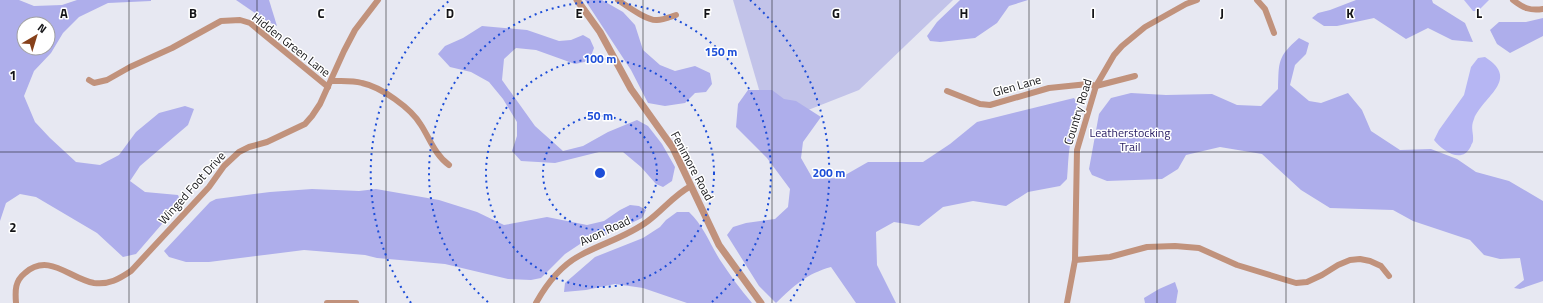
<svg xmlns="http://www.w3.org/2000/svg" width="1543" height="303" viewBox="0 0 1543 303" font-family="'Titillium Web',sans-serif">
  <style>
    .green { fill: #c2c3e9 }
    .forest { fill: #aeaeeb; fill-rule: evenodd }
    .water { fill: #b6b6f3 }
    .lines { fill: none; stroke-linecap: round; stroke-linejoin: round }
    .minor { stroke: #c1927c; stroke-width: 6 }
    .tertiary { stroke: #c1927c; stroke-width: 7 }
    .grid { fill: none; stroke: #141417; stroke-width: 1; stroke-opacity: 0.55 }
    .ring { fill: none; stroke: #1d4ed8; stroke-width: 2; stroke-dasharray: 2 4 }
    .labels { text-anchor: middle; stroke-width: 3; stroke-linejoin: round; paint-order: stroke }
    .street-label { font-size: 12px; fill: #141417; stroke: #fff }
    .park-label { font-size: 12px; fill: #2b2065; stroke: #fff }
    .grid-label { font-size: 13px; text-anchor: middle; font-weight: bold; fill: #141417; stroke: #fff; stroke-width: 3; stroke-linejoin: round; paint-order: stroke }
    .centre { fill: #1d4ed8; stroke: #fff; stroke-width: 2 }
    .ring-label { font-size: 12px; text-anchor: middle; font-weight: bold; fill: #1d4ed8; stroke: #fff; stroke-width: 3; stroke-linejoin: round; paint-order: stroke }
  </style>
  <rect width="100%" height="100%" fill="#e7e8f2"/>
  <polygon class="green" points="733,0 953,0 859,90 803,112 760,93"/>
  <g class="forest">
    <path d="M0,0H19L34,6L62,5L77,0H151V1L108,3L79,17L63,33L51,53L34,71L24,96L35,122L50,138L76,162L100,165L119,155L136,132L159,113L185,106L194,109L188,125L140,166L130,181L145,192L178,195L181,202L136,254L123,257L97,233L36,197L20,194L6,203L0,221ZM24,24H48V48H24Z"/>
    <polygon points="236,0 269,0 277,26 265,20"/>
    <polygon points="585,0 602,0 623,12 635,25 643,50 660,65 675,71 695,66 710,73 712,84 706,92 695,93 685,103 665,106 648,103 631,70"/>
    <polygon points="960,0 1028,0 1009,6 997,23 975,38 940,42 930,41 927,36 937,22"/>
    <polygon points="1356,0 1432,0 1433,3 1465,23 1473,42 1452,40 1428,28 1406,39 1374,18 1337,26 1324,26 1312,18 1318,13 1330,10"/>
    <polygon points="1543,18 1543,36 1510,53 1497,44 1490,30 1499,22 1526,22"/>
    <polygon points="482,26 527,30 559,41 571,40 583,35 590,39 594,48 589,61 575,64 536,50 516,48 504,59 502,80 535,126 563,151 583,146 608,132 637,120 648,126 662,144 675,167 672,181 663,187 656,184 641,167 623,152 599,152 555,163 521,161 512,151 517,136 517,122 503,99 489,82 471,72 450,67 438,54 445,46 463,38"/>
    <path d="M1299,38L1309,43L1306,54L1295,65L1290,85L1309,101L1321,103L1348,93L1362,110L1371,131L1400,150L1431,149L1457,159L1476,172L1509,181L1543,201V281L1520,289L1514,288L1524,280L1520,258L1500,259L1484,255L1470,240L1413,221L1393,210L1330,208L1301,190L1262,154L1220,147L1186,155L1178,169L1162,179L1107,181L1092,175L1089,169L1099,114L1111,98L1131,93L1166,95L1212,94L1237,105L1261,106L1278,89C1279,62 1277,57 1299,38Z"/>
    <path d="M748,90H772L784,99L796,101L821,117L803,142L801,158L813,179L840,178L868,162H923L950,144L977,122L1074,98C1085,111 1073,130 1070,145C1068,156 1068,168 1067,179L1060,186L1028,192L1006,206L973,201L943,207L919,226L894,222L876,232L877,265L896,303H856L831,267C806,274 795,285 776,303L759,286L727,235L733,227L746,223L775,219L788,207L790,189L767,158L736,127L738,104Z"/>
    <polygon points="312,189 359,191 376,189 439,200 477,212 504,225 547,217 587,225 604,221 620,210 630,205 639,206 646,210 642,218 608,234 580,244 565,254 541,278 531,280 508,279 445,264 377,258 365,255 304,250 209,262 186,262 169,257 164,251 210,202 216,199 270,192"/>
    <path d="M677,212H689C703,225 710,244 720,260C730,275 740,289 752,303H687L643,288L615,284L586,290L564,292L565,283L595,257L643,238L660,227L666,220Z"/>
    <polygon points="1175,282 1178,291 1176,303 1145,303 1144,298 1159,289"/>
  </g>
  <g class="water">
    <polygon points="1464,0 1489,0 1478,11 1473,11"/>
    <path d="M1485,57C1521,80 1483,96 1474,119C1470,128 1474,133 1473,141C1473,143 1471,144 1471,146C1462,165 1443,151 1434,140L1439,130L1464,95L1471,67L1478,58Z"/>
  </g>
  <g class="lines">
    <g class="minor">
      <path d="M618,0C627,6 647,21 657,20C663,20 670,17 676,15"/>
      <polyline points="1257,0 1265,9 1274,33"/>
      <path d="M1513,0C1523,8 1530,11 1543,9"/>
      <polyline points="89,80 94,83 107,80 130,67 172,48 221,21 240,20 250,23 328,87"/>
      <path d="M331,81C341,81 352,80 362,83C381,87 411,108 421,125C430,139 435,155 449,165"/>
      <polyline points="947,91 980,104 990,105 1049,88 1088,84 1096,86 1135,76"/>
      <polyline points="1075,260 1110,257 1147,247 1175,246 1199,248 1237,265 1296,283 1307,282 1322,275 1338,265 1350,260 1360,259 1370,261 1381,266 1389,276"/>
      <path d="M16,303C15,290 15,281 25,273C49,252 70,279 94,283C109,285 119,279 131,271L209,187L224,166L239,152L249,147L267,142L305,124L312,116L320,104L344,51L355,30L378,0"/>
      <polyline points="327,303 356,303"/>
      <path d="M536,303C546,285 561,266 579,256C602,243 627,237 648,221C663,210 674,195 691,186"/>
      <polyline points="1067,303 1075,260 1077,150 1096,86 1114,55 1122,46 1145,27 1186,4 1197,0"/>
    </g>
    <polyline class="tertiary" points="577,0 600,32 631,89 673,148 719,245 761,303"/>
  </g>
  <path class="grid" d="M129,0V303M257,0V303M386,0V303M514,0V303M643,0V303M772,0V303M900,0V303M1029,0V303M1157,0V303M1286,0V303M1414,0V303M0,152H1543"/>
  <g class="ring">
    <circle cx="600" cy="173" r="57"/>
    <circle cx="600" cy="173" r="114"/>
    <path d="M488 302A171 171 0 1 1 712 302"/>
    <path d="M411 303A229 229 0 0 1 450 0M750 0A229 229 0 0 1 789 303"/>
  </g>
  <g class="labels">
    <g class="street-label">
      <text transform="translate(291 45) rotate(38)" y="4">Hidden Green Lane</text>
      <text transform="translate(1017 86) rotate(-16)" y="4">Glen Lane</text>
      <text transform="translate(1078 112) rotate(-73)" y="4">Country Road</text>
      <text transform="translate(692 166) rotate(62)" y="4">Fenimore Road</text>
      <text transform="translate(192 188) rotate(-48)" y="4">Winged Foot Drive</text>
      <text transform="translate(605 231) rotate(-25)" y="4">Avon Road</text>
    </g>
    <g class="park-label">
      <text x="1130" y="137">Leatherstocking<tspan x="1130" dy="14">Trail</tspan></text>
    </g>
  </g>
  <g class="grid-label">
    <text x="64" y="18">A</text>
    <text x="193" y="18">B</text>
    <text x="321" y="18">C</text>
    <text x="450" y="18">D</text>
    <text x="579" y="18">E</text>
    <text x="707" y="18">F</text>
    <text x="836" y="18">G</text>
    <text x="964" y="18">H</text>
    <text x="1093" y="18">I</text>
    <text x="1222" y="18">J</text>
    <text x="1350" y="18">K</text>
    <text x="1479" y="18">L</text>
    <text x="13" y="80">1</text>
    <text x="13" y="232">2</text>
  </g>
  <circle cx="600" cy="173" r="6" class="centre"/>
  <g class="ring-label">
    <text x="721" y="56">150 m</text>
    <text x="600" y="63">100 m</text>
    <text x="600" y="120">50 m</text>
    <text x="829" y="177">200 m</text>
  </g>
  <g transform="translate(36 36) rotate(38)"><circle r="19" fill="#ffffff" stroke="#a1a1a2"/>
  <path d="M0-3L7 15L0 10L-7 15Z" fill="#86401a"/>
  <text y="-6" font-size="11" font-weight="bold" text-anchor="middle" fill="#141417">N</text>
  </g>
</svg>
